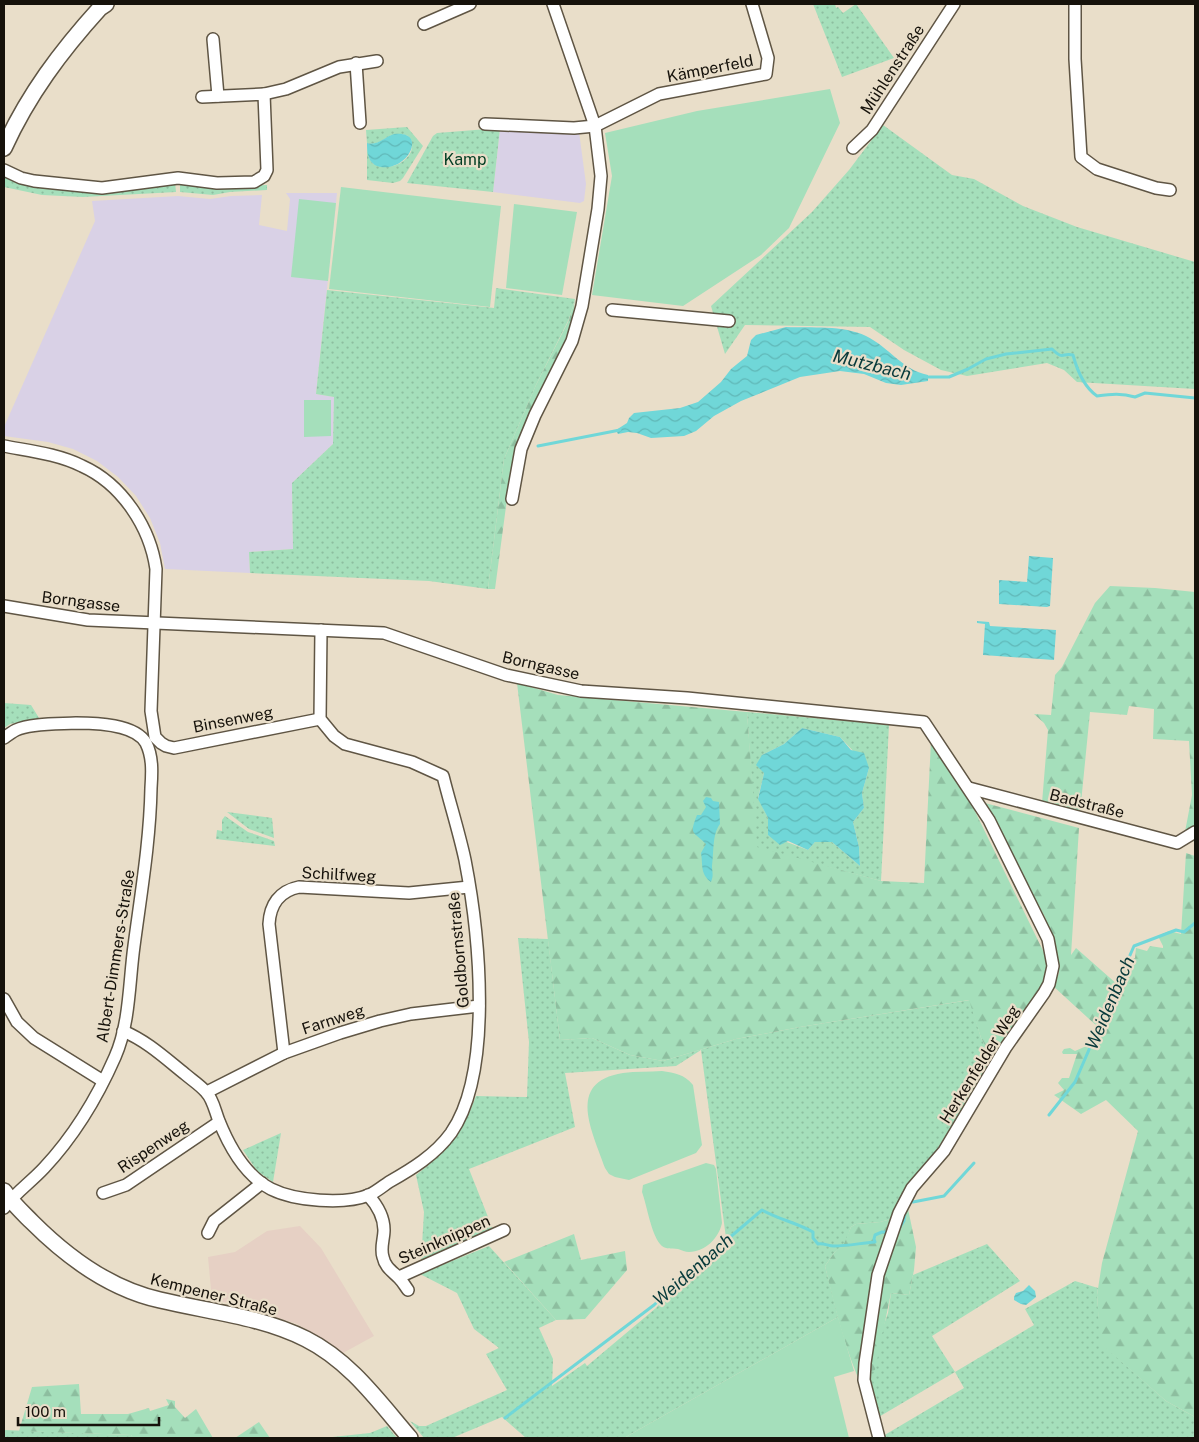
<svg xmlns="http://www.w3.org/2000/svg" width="1199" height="1442" viewBox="0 0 1199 1442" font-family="'Public Sans',sans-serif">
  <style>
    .commercial { fill: #e6d0c4 }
    .education { fill: #d9d1e6 }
    .grass { fill: url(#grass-dots); fill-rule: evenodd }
    .forest { fill: url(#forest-firs) }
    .garden { fill: #a5dfbb }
    .water { fill: url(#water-waves) }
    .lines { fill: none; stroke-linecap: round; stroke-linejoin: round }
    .stream { stroke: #70d7d8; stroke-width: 3 }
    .minor-casing { stroke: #5f5544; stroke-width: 14 }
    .major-casing { stroke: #5f5544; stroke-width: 18 }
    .minor { stroke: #fff; stroke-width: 11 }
    .major { stroke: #fff; stroke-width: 15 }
    .labels { text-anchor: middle; stroke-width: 4.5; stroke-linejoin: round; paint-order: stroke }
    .street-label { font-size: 16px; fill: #16120b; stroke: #e9dec9 }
    .park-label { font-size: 16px; fill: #003d22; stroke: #e9dec9 }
    .water-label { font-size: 18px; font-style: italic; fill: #06393a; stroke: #e9dec9 }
  </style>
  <defs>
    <pattern id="grass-dots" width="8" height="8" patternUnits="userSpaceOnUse" patternTransform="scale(1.25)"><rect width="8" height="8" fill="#a5dfbb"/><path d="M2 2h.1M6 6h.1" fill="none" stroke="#8dbe9f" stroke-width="1.8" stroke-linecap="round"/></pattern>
    <pattern id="forest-firs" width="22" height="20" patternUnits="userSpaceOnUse" patternTransform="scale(1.25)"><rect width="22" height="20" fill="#a5dfbb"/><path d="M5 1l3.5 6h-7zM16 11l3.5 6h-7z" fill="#8dbe9f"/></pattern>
    <pattern id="water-waves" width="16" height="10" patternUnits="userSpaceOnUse" patternTransform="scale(1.25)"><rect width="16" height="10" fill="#70d7d8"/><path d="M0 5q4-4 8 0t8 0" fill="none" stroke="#60b8b8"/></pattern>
  </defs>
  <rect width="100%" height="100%" fill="#e9dec9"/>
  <polygon class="commercial" points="300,1226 321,1248 374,1336 343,1353 321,1338 297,1324 239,1305 212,1300 208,1257 235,1252 267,1231"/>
  <g class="education">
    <polygon points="500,128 579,132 586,184 584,201 580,203 493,192"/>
    <polygon points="286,193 337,193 316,394 334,397 333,444 292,483 293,549 249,552 250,573 165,569 160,543 150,518 136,496 118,477 97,461 73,449 48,442 4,436 4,427 95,221 92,201 178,196 210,199 231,196 262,195 259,225 287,231 290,199"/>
  </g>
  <g class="grass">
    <polygon points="813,4 835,4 836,8 838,7 843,13 856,4 894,58 842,77"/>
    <polygon points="883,125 952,175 974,179 1023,206 1077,227 1195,262 1195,389 1077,382 1064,370 1047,363 967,376 941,370 904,350 870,327 745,325 725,354 711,306 812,212 849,170"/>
    <path d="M407,127L423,146L403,178L400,181L393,183L367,180V147L369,158L373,164C378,165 387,167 393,166C406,163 419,148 408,136C387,128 383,148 367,143L366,130Z"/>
    <polygon points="500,128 493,192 407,183 433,136 437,133"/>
    <polygon points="8,176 36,186 175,182 176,192 83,197 42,195 4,187 4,177"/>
    <polygon points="180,182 224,187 267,185 267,190 230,192 213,195 180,192"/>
    <polygon points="496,288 575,299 569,319 536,385 504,459 488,589 429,581 250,573 249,552 293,549 292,483 333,444 334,397 316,394 327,290 494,308"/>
    <polygon points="4,703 31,705 39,718 10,724 4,728"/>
    <path d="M747,712L889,725L881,881L756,848ZM802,728L840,737L869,768L862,793L864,808L853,822L859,847L860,866L832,842H815L808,850L768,835V818L758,798L764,773L762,755L784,744Z"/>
    <polygon points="227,812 272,818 274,838 249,829"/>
    <polygon points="225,816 248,832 274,841 275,846 216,839 217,830 222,831 222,820"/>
    <path d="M518,938L548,939L560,1040L592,1038L630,1055L663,1061L736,1039L800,1027L970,1000L981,1038L994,1060L975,1087L932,1158L905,1189L891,1219L880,1222L856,1224L851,1227L845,1244L834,1253L825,1266L838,1317L624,1438H526L502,1417L452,1438H424L410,1421L419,1426H426L507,1390L486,1354L499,1348L474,1329L457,1293L420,1274L489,1246L556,1320L539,1328L553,1359L552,1386L585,1363L587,1366L656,1308L670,1293L711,1262L726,1238L701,1050L676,1066L565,1073L575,1127L469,1169L492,1227V1229L421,1262L424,1212L416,1175C446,1152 463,1132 476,1096L527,1097L529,1042Z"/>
    <polygon points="281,1133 273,1182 257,1171 243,1150"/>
    <polygon points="987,1244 1020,1281 932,1336 955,1372 1034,1325 1025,1309 1075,1281 1098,1288 1097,1296 1101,1343 1166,1401 1195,1417 1195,1438 883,1438 883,1436 964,1388 955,1372 877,1418 867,1372 888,1313 891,1293 909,1295 913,1275"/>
    <polygon points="387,1426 397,1438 323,1438 370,1433"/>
    <polygon points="4,1430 131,1435 133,1438 4,1438"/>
  </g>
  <g class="forest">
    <polygon points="575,299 572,324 562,351 509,484 495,589 488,589 504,459 536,385 569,320"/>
    <polygon points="1110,586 1155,588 1195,592 1195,842 1184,837 1192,795 1189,741 1153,739 1154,709 1129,706 1127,715 1090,712 1080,813 1042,803 1048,730 1044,723 1034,714 1051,715 1055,675 1062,667 1095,603"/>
    <polygon points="517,683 558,695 747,712 757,847 881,881 924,883 931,741 969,799 1049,963 1048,978 993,1059 981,1038 969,1000 800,1027 736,1039 663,1061 630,1055 592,1038 560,1040"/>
    <path d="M981,802L1079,828L1071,955L1076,948L1118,985L1130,979L1123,973C1125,966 1127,960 1135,958L1136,948L1147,951L1150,946L1163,948V946L1158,936L1169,931L1181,934L1186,853L1195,856V1417L1166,1401L1100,1343L1097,1295L1102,1263L1138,1131L1106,1100L1081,1114L1054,1095L1064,1090L1058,1083L1062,1078H1069L1077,1054H1063L1062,1052L1064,1049L1070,1048L1075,1051L1098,1041L1099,1028L1053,986L1059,973L1045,917Z"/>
    <polygon points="907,1204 916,1247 914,1270 909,1295 891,1293 875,1370 867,1372 881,1278 892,1245 895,1245 900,1216"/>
    <path d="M891,1219L863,1389C845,1350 835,1308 825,1266L834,1253L844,1244L851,1227L856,1224L880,1222Z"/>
    <polygon points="574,1234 581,1260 625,1251 627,1270 585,1319 556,1320 504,1262"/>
    <polygon points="79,1384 81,1414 128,1414 149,1408 150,1411 169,1405 166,1399 175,1401 175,1407 185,1418 196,1409 213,1438 133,1438 131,1435 19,1431 32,1387"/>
    <polygon points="259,1422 270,1438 235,1438"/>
  </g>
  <g class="garden">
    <polygon points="830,89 840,123 789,228 761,255 683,306 592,295 612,176 605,133 697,111"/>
    <polygon points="341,187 501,206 490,307 329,289"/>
    <polygon points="299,199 336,203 328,281 291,277"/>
    <polygon points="514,204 577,212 562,295 506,288"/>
    <polygon points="304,400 331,400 331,436 304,437"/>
    <path d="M662,1071C675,1073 684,1074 693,1085L702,1145L696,1153L629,1180L615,1177L609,1174L605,1168C593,1132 565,1082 623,1073C636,1071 649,1072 662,1071Z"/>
    <path d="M706,1163L714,1165L716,1169L722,1223C719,1238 705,1252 689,1252C685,1252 682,1250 678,1249C671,1248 665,1250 660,1244C651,1233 647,1206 642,1192L643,1185Z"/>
    <polygon points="838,1317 854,1371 834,1377 849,1438 624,1438"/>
  </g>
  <g class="water">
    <path d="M394,134C428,130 409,171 381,167C368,165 367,153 367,143C378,146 384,137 394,134Z"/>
    <path d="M786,327C811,328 843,325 866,336C889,347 902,370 928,375V381L901,385L886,383L864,374L840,371L800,377L741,401L714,416L696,431L684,436L651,438L637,433L628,432L618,434L616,430L627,423L629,418L634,413L680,408L698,402L721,382L731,369L747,356L751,340L756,335Z"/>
    <polygon points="1029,556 1053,558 1050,606 1047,607 999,604 999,580 1027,582"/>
    <polygon points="977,621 989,622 990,626 1056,630 1054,660 983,655 985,624 977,623"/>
    <polygon points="802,728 840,737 851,750 864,753 869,768 862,793 864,808 853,822 859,847 860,866 832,842 815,842 808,850 788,841 780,845 768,835 768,818 758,799 764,773 756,765 762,755 784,744"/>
    <path d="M706,797L711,798L713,801L719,802L720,824C712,834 714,853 712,866C712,872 714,875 711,882C700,874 703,864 701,853L706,844C693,831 689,835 697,815H701L706,807L703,801Z"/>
    <polygon points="1029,1285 1035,1291 1036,1297 1026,1305 1021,1304 1014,1300 1014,1297 1016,1293 1023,1291"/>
  </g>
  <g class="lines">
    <g class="stream">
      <path d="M925,377H949L968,369L986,359L1006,354L1052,349C1064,361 1062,352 1073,355C1077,370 1084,387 1097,396C1111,394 1122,393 1135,397L1145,393L1195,398"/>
      <polyline points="538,446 620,430"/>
      <polyline points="1049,1115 1075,1082 1134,946 1176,930 1184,932 1195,923"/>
      <polyline points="913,1202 944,1196 974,1163"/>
      <polyline points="900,1227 904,1221 905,1213"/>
      <path d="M505,1418L654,1305L682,1278L762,1210C778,1219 797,1223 813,1232V1238L818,1244C824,1243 828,1246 834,1246C848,1246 861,1243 875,1242L874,1239L875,1235L882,1232H887"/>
    </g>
    <g class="minor-casing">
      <g id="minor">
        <polyline points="1075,4 1075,59 1081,157 1097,169 1156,188 1170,190"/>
        <polyline points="424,24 470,4"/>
        <polyline points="213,39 218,96"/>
        <polyline points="356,63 360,123"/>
        <polyline points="264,94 286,89 339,67 377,61"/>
        <polyline points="485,124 574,128 595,126 659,94 766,74 768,58 752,4"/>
        <polyline points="853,148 872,130 954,4"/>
        <polyline points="4,170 21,178 34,181 102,188 178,178 217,183 254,182 264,176 267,170 264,94 202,97"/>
        <polyline points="612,310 729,321"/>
        <path d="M4,446C30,451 58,454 82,466C122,484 150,527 156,569L151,711L155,737L161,743L166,746L174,748L320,719"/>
        <polyline points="512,499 521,449 535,415 572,341 582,306 598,209 601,176 595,126 553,4"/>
        <polyline points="4,606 88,620 384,633 506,675 581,691 687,698 924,722 989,820 1048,939 1053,966 1049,984 1044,993 1006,1047 944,1151 912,1188 899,1213 878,1275 865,1363 864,1380 879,1438"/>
        <path d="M4,738C8,735 12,732 16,730C30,723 60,724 76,723C96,723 135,724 146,743C153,757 152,773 151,788C150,841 141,893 134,946C129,982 130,1023 115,1057C97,1098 74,1136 44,1168C31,1182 15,1193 4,1208"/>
        <polyline points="969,788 1177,843 1195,832"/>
        <polyline points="4,999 17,1022 34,1038 103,1081"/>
        <path d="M123,1031C147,1041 165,1058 185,1074C192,1080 200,1085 206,1092C213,1099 215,1111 219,1121C229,1146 246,1176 271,1189C295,1201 344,1205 369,1195C376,1192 383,1186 389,1182C412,1169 435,1155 451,1133C494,1071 479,932 465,860C459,832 450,804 443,776L412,762L345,744L334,736L320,719L321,630"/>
        <path d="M284,1053L269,924C270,905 279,891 299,887L409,893L469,887"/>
        <polyline points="207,1092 284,1053 340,1033 380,1021 411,1014 479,1006"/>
        <polyline points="103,1193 126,1185 219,1122"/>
        <path d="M368,1195C377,1205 384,1216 384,1230C384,1239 380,1248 383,1257C385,1267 392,1271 399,1278C403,1282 405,1286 408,1290"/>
        <polyline points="208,1233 214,1221 262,1183"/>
        <polyline points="399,1277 504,1230"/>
      </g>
    </g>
    <g class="major-casing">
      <g id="major">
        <path d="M4,148C28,95 61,51 100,8L106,4"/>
        <path d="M4,1191C12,1203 22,1212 32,1222C68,1258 110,1289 160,1300C210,1312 260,1316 306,1339C350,1361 379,1402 410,1438"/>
      </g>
    </g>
    <use href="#minor" class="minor"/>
    <use href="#major" class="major"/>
  </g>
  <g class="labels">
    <g class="street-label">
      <text transform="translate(710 68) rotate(-11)" y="6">Kämperfeld</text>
      <text transform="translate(892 69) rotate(-57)" y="6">Mühlenstraße</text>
      <text transform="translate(81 601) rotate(7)" y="6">Borngasse</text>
      <text transform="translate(541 665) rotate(13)" y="6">Borngasse</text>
      <text transform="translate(233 719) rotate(-11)" y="6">Binsenweg</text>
      <text transform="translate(1087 803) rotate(14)" y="6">Badstraße</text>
      <text transform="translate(339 874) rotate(3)" y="6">Schilfweg</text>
      <text transform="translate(458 950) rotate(-95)" y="6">Goldbornstraße</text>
      <text transform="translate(115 956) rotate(-81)" y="6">Albert-Dimmers-Straße</text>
      <text transform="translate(333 1019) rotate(-18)" y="6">Farnweg</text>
      <text transform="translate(979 1064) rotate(-58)" y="6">Herkenfelder Weg</text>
      <text transform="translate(153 1146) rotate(-34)" y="6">Rispenweg</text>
      <text transform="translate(444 1239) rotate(-24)" y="6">Steinknippen</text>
      <text transform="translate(214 1294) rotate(14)" y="6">Kempener Straße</text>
    </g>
    <g class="park-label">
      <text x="465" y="165">Kamp</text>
    </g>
    <g class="water-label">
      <text transform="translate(872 365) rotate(14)" y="6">Mutzbach</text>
      <text transform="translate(1110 1003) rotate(-67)" y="6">Weidenbach</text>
      <text transform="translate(693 1270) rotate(-41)" y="6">Weidenbach</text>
    </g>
  </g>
  <rect width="1199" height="1442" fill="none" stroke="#16120b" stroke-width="10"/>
  <path d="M18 1417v8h141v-8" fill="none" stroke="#16120b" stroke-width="2.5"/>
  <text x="25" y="1417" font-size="15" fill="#16120b" stroke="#e9dec9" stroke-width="4" paint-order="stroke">100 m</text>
</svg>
